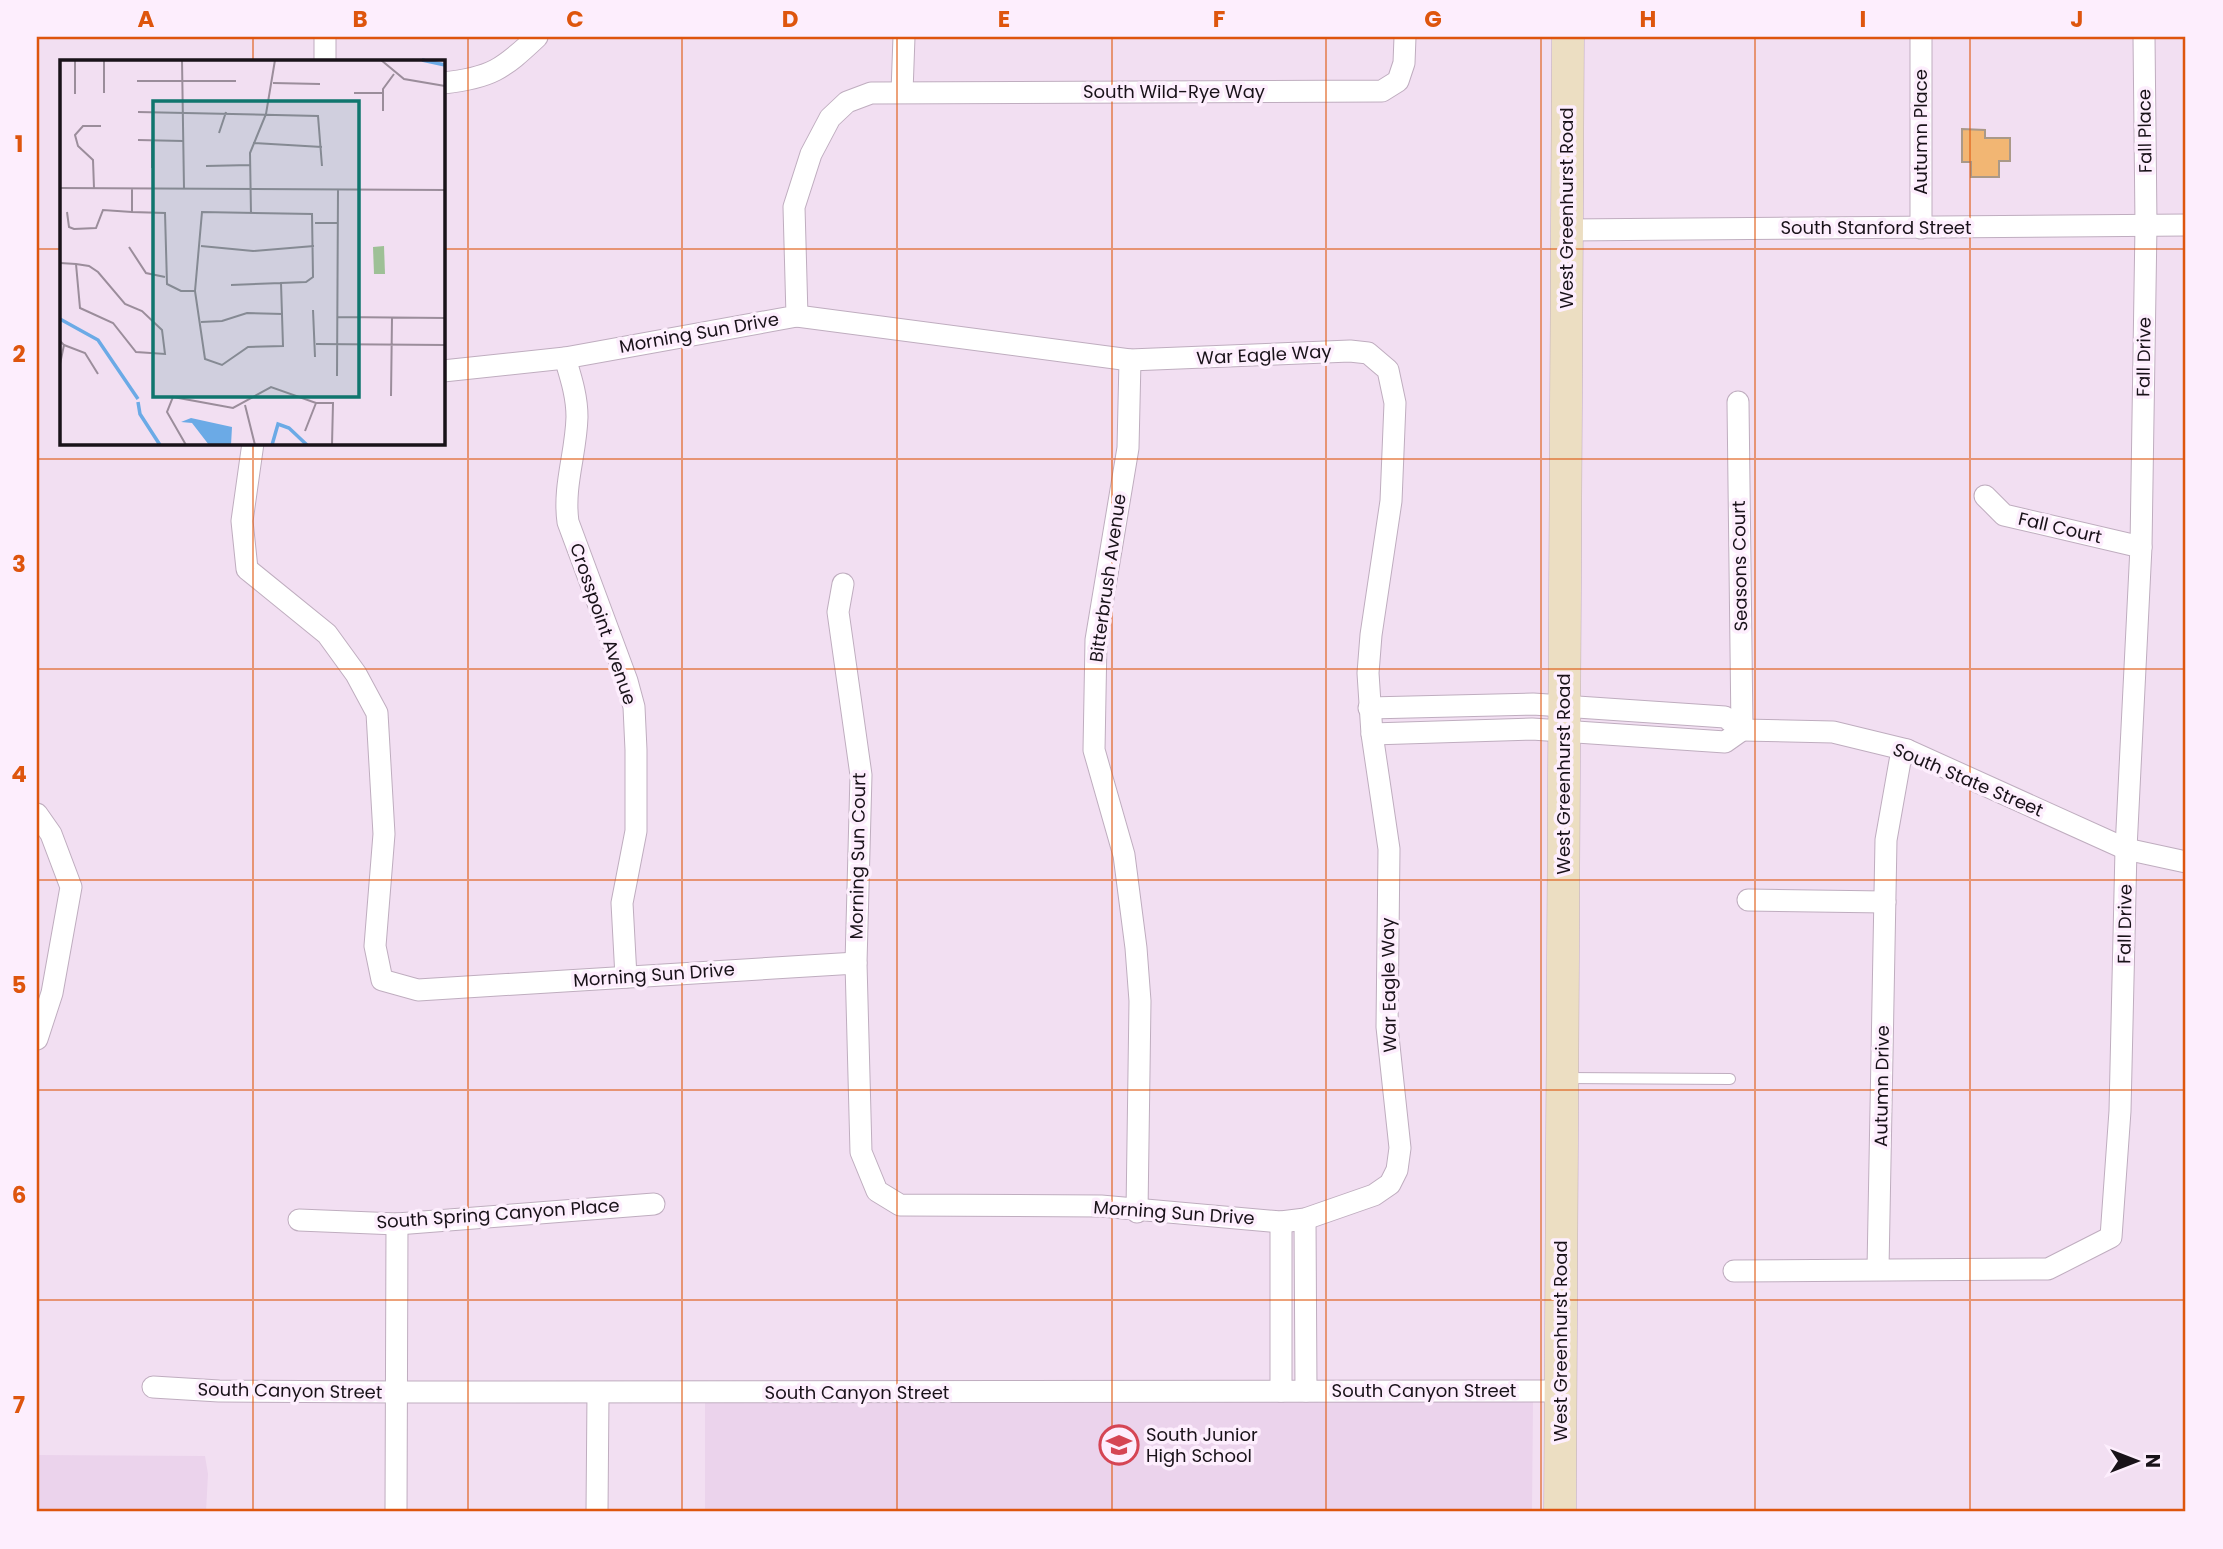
<svg xmlns="http://www.w3.org/2000/svg" width="2223" height="1549" viewBox="0 0 2223 1549" font-family="Poppins,sans-serif">
  <style>
    .built { fill: #ebd3ec }
    .building { fill: #f2b673; stroke: #a98; stroke-width: 2 }
    .lines { fill: none; stroke-linecap: round; stroke-linejoin: round }
    .lane-casing { stroke: #bfadbf; stroke-width: 12 }
    .street-casing { stroke: #bfadbf; stroke-width: 23 }
    .secondary-casing { stroke: #bfadbf; stroke-width: 33 }
    .lane { stroke: #fff; stroke-width: 10 }
    .street { stroke: #fff; stroke-width: 21 }
    .secondary { stroke: #ecdec2; stroke-width: 32 }
    .grid { fill: none; stroke: #de550d; stroke-width: 2; stroke-opacity: 0.55 }
    .labels { text-anchor: middle; stroke-width: 7; stroke-linejoin: round; paint-order: stroke }
    .street-label { font-size: 18px; fill: #191219; stroke: #fdeefd }
    .poi-label { font-size: 18px; fill: #191219; stroke: #fdeefd; text-anchor: start }
    .inset-river { fill: none; stroke: #6baae6; stroke-width: 3.5 }
    .inset-road { fill: none; stroke: #9b8d9b; stroke-width: 2 }
    .view { fill: #0f766e; fill-opacity: 0.15; stroke: #0f766e; stroke-width: 3.5 }
    .inset-edge { fill: none; stroke: #191219; stroke-width: 3.5 }
    .neatline { fill: none; stroke: #de550d; stroke-width: 2.5 }
    .grid-label { font-size: 23px; text-anchor: middle; font-weight: bold; fill: #de550d }
  </style>
  <rect width="100%" height="100%" fill="#f2dff2"/>
  <g class="built">
    <polygon points="705,1398 1533,1401 1532,1512 705,1512"/>
    <polygon points="37,1455 205,1456 208,1474 206,1512 37,1512"/>
  </g>
  <polygon class="building" points="1962,129 1985,130 1985,138 2010,138 2010,161 1999,161 1999,177 1971,177 1971,162 1962,162"/>
  <g class="lines">
    <g class="lane-casing">
      <polyline id="lane" points="1565,1078 1730,1079"/>
    </g>
    <g class="street-casing">
      <g id="street">
        <polyline points="325,61 325,37"/>
        <path d="M443,83C491,78 503,69 537,37"/>
        <polyline points="902,92 904,37"/>
        <polyline points="1921,228 1921,37"/>
        <polyline points="1567,230 2186,225"/>
        <path d="M565,358C571,378 577,396 577,417C576,454 563,486 568,522L627,681L634,707L636,750V831L622,903L626,977"/>
        <polyline points="1130,360 1128,448 1096,640 1094,750 1124,855 1136,948 1140,1001 1137,1212"/>
        <polyline points="443,371 565,358 797,316 794,207 811,154 830,118 847,102 871,93 1382,91 1398,81 1404,63 1405,37"/>
        <polyline points="1738,402 1742,730"/>
        <polyline points="253,443 242,521 247,569 327,634 356,674 377,713 384,834 375,946 382,980 418,990 856,963 861,1152 877,1191 900,1205 1101,1206 1281,1222 1305,1219 1374,1195 1390,1184 1397,1170 1400,1148 1387,1027 1389,849 1372,734 1368,673 1371,635 1391,501 1395,403 1388,370 1368,353 1350,351 1130,360 797,316"/>
        <polyline points="1985,496 2004,515 2141,547"/>
        <polyline points="843,584 838,612 861,775 856,963"/>
        <polyline points="1369,708 1533,704 1725,717 1742,730 1833,732 1907,750 2126,849 2186,862"/>
        <polyline points="1372,734 1532,729 1725,742 1742,730"/>
        <polyline points="37,814 51,834 71,887 52,993 37,1039"/>
        <polyline points="1748,900 1885,902"/>
        <polyline points="1305,1219 1306,1391"/>
        <polyline points="299,1220 397,1224 654,1204"/>
        <polyline points="1878,1269 1886,840 1900,761 1907,750"/>
        <polyline points="1734,1271 2048,1269 2111,1237 2120,1111 2126,849 2141,547 2146,225 2144,37"/>
        <polyline points="153,1387 219,1391 398,1392 1560,1391"/>
        <polyline points="1281,1391 1281,1222"/>
        <polyline points="396,1512 397,1224"/>
        <polyline points="597,1512 598,1393"/>
      </g>
    </g>
    <g class="secondary-casing">
      <polyline id="secondary" points="1560,1512 1568,37"/>
    </g>
    <use href="#lane" class="lane"/>
    <use href="#street" class="street"/>
    <use href="#secondary" class="secondary"/>
  </g>
  <path class="grid" d="M253,37V61M468,37V1512M682,37V1512M897,37V1512M1112,37V1512M1326,37V1512M1541,37V1512M1755,37V1512M1970,37V1512M37,249H61M443,249H2186M253,443V1512M37,459H2186M37,669H2186M37,880H2186M37,1090H2186M37,1300H2186"/>
  <defs>
    <g id="school-ring" transform="scale(2.0125)"><circle r="9.5" fill="#fdeefd" stroke="#d54554" stroke-width="1.5"/><path d="M0-5L7-2L0 1L-7-2ZM-4 1L0 2.5L4 1V4Q0 6-4 4Z" fill="#d54554"/></g>
  </defs>
  <g fill-rule="evenodd">
    <use href="#school-ring" x="1119" y="1445"/>
  </g>
  <g class="labels">
    <g class="street-label">
      <text x="1174" y="98">South Wild-Rye Way</text>
      <text transform="translate(2145 131) rotate(-91)" y="6">Fall Place</text>
      <text transform="translate(1921 132) rotate(-90)" y="6">Autumn Place</text>
      <text transform="translate(1567 208) rotate(-90)" y="6">West Greenhurst Road</text>
      <text x="1876" y="234">South Stanford Street</text>
      <text transform="translate(699 333) rotate(-10)" y="6">Morning Sun Drive</text>
      <text transform="translate(1264 355) rotate(-3)" y="6">War Eagle Way</text>
      <text transform="translate(2144 357) rotate(-89)" y="6">Fall Drive</text>
      <text transform="translate(2060 528) rotate(13)" y="6">Fall Court</text>
      <text transform="translate(1740 566) rotate(-91)" y="6">Seasons Court</text>
      <text transform="translate(1108 578) rotate(-82)" y="6">Bitterbrush Avenue</text>
      <text transform="translate(603 624) rotate(71)" y="6">Crosspoint Avenue</text>
      <text transform="translate(1564 774) rotate(-90)" y="6">West Greenhurst Road</text>
      <text transform="translate(1968 780) rotate(23)" y="6">South State Street</text>
      <text transform="translate(858 856) rotate(-89)" y="6">Morning Sun Court</text>
      <text transform="translate(2125 924) rotate(-89)" y="6">Fall Drive</text>
      <text transform="translate(654 975) rotate(-4)" y="6">Morning Sun Drive</text>
      <text transform="translate(1389 985) rotate(-91)" y="6">War Eagle Way</text>
      <text transform="translate(1882 1086) rotate(-89)" y="6">Autumn Drive</text>
      <text transform="translate(1174 1213) rotate(4)" y="6">Morning Sun Drive</text>
      <text transform="translate(498 1214) rotate(-4)" y="6">South Spring Canyon Place</text>
      <text transform="translate(1561 1341) rotate(-90)" y="6">West Greenhurst Road</text>
      <text transform="translate(290 1391) rotate(1)" y="6">South Canyon Street</text>
      <text x="1424" y="1397">South Canyon Street</text>
      <text x="857" y="1399">South Canyon Street</text>
    </g>
    <g class="poi-label">
      <text x="1146" y="1441">South Junior<tspan x="1146" dy="21">High School</tspan></text>
    </g>
  </g>
  <g transform="translate(60 60)">
    <rect width="385" height="385" fill="#f2dff2"/>
    <path d="M324,186L325,214H314L313,187Z" fill="#9ec096"/>
    <path d="M131,358L172,367L171,385H149L132,363L121,362Z" fill="#6baae6"/>
    <path class="inset-river" d="M362,0L385,5M0,259L38,280L78,339M78,342L80,354L100,385M212,385L218,364L229,368L247,385"/>
    <path class="inset-road" d="M122,0L124,129M321,0L344,19L385,26M77,21H176M213,23L260,24M44,33V0M294,33H323M15,34V0M323,51V29L334,14M78,52L258,56L262,106M159,73L166,52M78,80L123,81M193,83L262,87M146,106L190,105M92,108V81M0,128L385,130M34,128L33,100L18,86L15,75L23,66H41M72,128V152L105,153L107,224L121,231H135L145,299L162,305L188,287L223,286L221,223L246,222L253,217L252,154L142,152L135,231M7,152L9,167L14,169L36,168L43,150L72,152M191,154L190,93L206,54L215,0M255,163H278M141,186L193,191L254,186M69,187L86,213L105,217M0,203L16,204L29,206L38,212L65,244L82,251L102,270L105,294L76,292L53,263L20,248L16,204M171,225L221,223M253,250L255,297M278,257L385,258M141,262L162,261L187,253L223,254M0,281L4,285L0,304M256,284L385,285M4,285L25,293L38,314M277,316L278,129M331,336L332,258M185,345L195,385M245,371L256,343M126,385L107,352L113,337L173,348L211,327L256,343H273L272,385"/>
    <path class="view" d="M93,41H299V337H93Z"/>
    <rect width="385" height="385" class="inset-edge"/>
  </g>
  <rect width="2223" height="1549" fill="none" stroke="#fdeefd" stroke-width="77"/>
  <g transform="translate(2136 1461) rotate(90)" stroke="#fdeefd" stroke-width="5" paint-order="stroke">
  <path d="M0-5L12 26L0 18L-12 26Z" fill="#191219"/>
  <text y="-10" font-size="19" font-weight="bold" text-anchor="middle" fill="#191219">N</text>
  </g>
  <rect x="38" y="38" width="2146" height="1472" class="neatline"/>
  <g class="grid-label">
    <text x="146" y="27">A</text>
    <text x="360" y="27">B</text>
    <text x="575" y="27">C</text>
    <text x="790" y="27">D</text>
    <text x="1004" y="27">E</text>
    <text x="1219" y="27">F</text>
    <text x="1433" y="27">G</text>
    <text x="1648" y="27">H</text>
    <text x="1863" y="27">I</text>
    <text x="2077" y="27">J</text>
    <text x="19" y="152">1</text>
    <text x="19" y="362">2</text>
    <text x="19" y="572">3</text>
    <text x="19" y="782">4</text>
    <text x="19" y="993">5</text>
    <text x="19" y="1203">6</text>
    <text x="19" y="1413">7</text>
  </g>
</svg>
